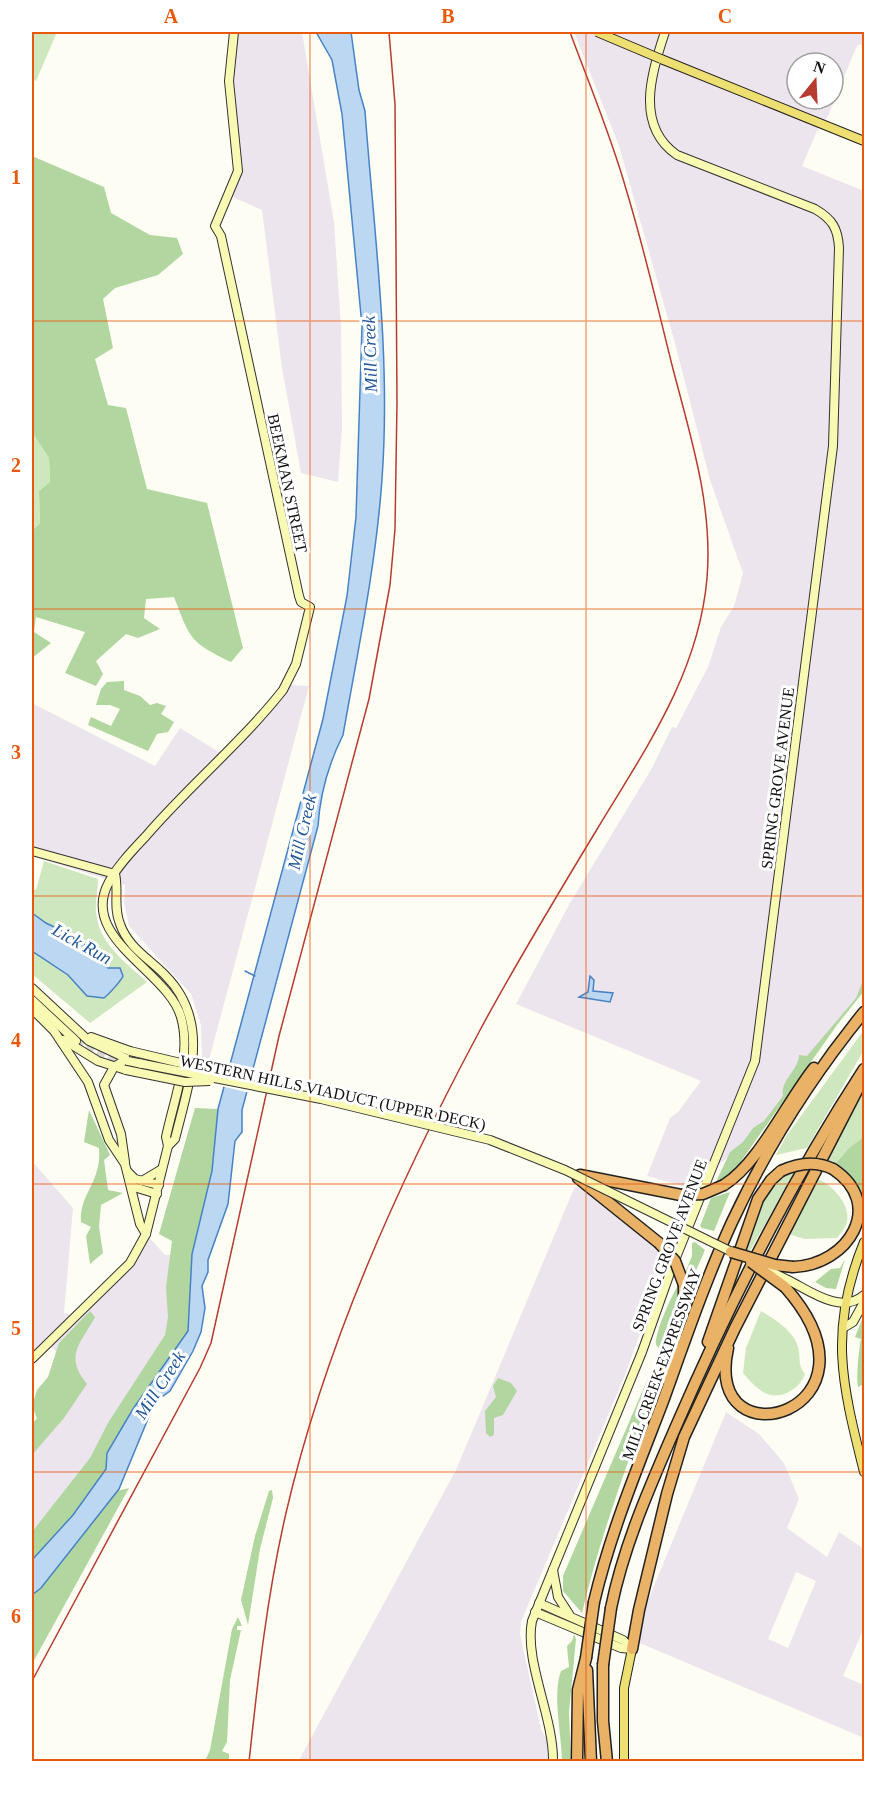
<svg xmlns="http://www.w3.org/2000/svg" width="896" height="1793" viewBox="0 0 896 1793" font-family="'Times New Roman',serif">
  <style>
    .industrial { fill: #ede5ed; fill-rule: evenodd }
    .green { fill: #cee7be }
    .forest { fill: #b1d69f }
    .water { fill: #bbd7f2; stroke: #4783c4; stroke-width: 1.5 }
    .pier { fill: #fefdf3 }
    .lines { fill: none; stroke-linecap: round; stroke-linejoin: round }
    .stream { stroke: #4783c4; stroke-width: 1.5 }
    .secondary-tunnel { stroke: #dad9d1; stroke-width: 8; stroke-dasharray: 8 4; stroke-linecap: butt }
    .secondary-casing { stroke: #323232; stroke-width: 10 }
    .primary-casing { stroke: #212121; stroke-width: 10 }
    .highway-casing { stroke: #212121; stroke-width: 13 }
    .secondary { stroke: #f8f9b3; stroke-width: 8 }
    .primary { stroke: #eedf73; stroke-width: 8 }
    .highway { stroke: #e9b266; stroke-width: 10 }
    .rail { stroke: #b63b31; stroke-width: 1.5 }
    .secondary-bridge-casing { stroke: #323232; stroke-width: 10; stroke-linecap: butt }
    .primary-bridge-casing { stroke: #212121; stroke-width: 10; stroke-linecap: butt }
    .highway-bridge-casing { stroke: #212121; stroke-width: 13; stroke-linecap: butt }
    .secondary-bridge { stroke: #f8f9b3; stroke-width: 8 }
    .primary-bridge { stroke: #eedf73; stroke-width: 8 }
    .highway-bridge { stroke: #e9b266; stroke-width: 10 }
    .grid { fill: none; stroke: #e8590c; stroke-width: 1.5; stroke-opacity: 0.55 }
    .labels { text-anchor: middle; stroke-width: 6; stroke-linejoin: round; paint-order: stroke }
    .street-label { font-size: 16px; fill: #101010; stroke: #fff }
    .water-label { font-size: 18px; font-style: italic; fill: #215699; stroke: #fff }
    .neatline { fill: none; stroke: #e8590c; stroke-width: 2 }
    .grid-label { font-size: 20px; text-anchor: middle; font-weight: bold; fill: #e8590c }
  </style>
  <rect width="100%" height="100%" fill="#fefdf3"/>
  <g class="industrial">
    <polygon points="234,32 302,32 334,222 341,327 342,428 338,482 301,473 282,368 262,210 228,195 238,171 231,90"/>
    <path d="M574,32H864V46L859,44L856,48L828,116L816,133L802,166L864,191V990L844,1014L758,1133L690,1188L647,1176L670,1118L678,1112L701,1081L516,1004L570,903L652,768L672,727L676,728L708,667L721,627L734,606L743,573L710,480L676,347L619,146ZM797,63H833V99H797Z"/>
    <polygon points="291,685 309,686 209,1060 202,1058 201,1025 191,994 129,926 124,902 125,885 32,856 32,703 155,766 180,728 227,757 281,700"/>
    <polygon points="32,1161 73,1208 64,1313 75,1316 130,1263 146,1234 165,1255 192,1254 188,1331 107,1453 106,1469 32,1560 32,1455 80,1395 68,1361 47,1344 32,1359"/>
    <polygon points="575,1186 598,1197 667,1258 625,1375 521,1622 520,1634 541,1729 558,1761 298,1762 456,1470"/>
    <path d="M726,1412L759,1434L784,1463L799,1499L787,1528L827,1557L839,1532L864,1549V1628L843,1676L864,1685V1738L635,1641L639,1622ZM796,1572L816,1581L788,1648L768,1639Z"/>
  </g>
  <g class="green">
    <polygon points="32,32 57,32 36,81 32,79"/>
    <polygon points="32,432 49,458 50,482 39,491 40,523 32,531"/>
    <path d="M44,861L98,879C98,890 95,901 96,912C99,944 125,962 147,982L90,1023L32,974V888L36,890Z"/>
    <polygon points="864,1030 864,1050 807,1148 776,1155 787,1135"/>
    <polygon points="864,1090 864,1137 850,1147 834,1165 824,1161"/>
    <path d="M796,1169L750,1251L745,1249C754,1220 762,1177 796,1169Z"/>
    <path d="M815,1178C831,1183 851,1204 847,1222C846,1227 840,1234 837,1238L805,1239L788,1234Z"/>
    <path d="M761,1311C774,1319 794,1331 798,1347C801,1357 797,1364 805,1374C801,1388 780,1401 765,1393C757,1389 749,1380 743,1373L746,1348Z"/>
  </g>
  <g class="forest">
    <path d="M32,156L104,187L111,213L150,235L177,238L183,254L158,275L115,288L103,299L113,348L95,359L108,405L126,408L147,489L207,503L243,648L231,662C189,642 190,638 174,597L146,599L144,618L160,629L138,638L126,634L96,661L103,674L96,686L65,673L85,632L36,617L34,632L51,643L32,658V531L40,523L39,491L50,482L49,458L32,432Z"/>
    <polygon points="124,681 124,690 140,696 150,705 157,703 166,706 161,714 174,722 168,732 157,734 148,751 88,725 91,717 111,726 120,709 110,705 96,705 101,689 107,682"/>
    <path d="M864,978V991L837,1025L739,1164L726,1178L715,1184L730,1152L743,1142L753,1128L764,1121L783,1096C780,1080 799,1070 799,1055L807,1056L856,998Z"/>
    <polygon points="195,1108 218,1109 212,1171 192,1254 188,1331 133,1409 107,1453 106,1469 73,1515 32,1560 32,1532 90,1458 108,1423 165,1335 168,1317 166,1287 172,1241 159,1234"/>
    <path d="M89,1110L110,1155L104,1160L108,1190L123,1193L101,1205L99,1227L103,1253L90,1264L86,1236L91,1227L81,1222C79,1193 102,1183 99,1148L84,1142Z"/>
    <polygon points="864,1137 864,1216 861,1225 862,1210 834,1165 850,1147"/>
    <polygon points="730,1192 714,1231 702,1228 700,1226 711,1198"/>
    <polygon points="695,1242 705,1250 691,1282 690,1276 685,1273 692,1256 692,1243"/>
    <polygon points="845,1259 836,1289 826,1288 815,1282 831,1269 840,1268"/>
    <path d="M679,1284L678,1303L666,1349L662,1353C661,1352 657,1345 656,1345C654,1334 672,1294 679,1284Z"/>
    <path d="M90,1311L95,1317C80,1345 64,1355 87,1384L64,1418L32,1455V1424L37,1418L32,1406L37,1390L48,1377L59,1343Z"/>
    <path d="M863,1317L864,1384L858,1387C856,1377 859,1348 861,1339L855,1337Z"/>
    <path d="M652,1372L659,1375C631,1454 601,1532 582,1613L563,1591V1576L648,1378Z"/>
    <polygon points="498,1378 511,1383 517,1391 503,1415 494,1418 494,1435 490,1437 486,1433 485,1411 496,1397 493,1386"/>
    <polygon points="129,1488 32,1664 32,1595 41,1588 117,1491"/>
    <polygon points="272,1490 273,1498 260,1549 248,1625 241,1600 255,1536 269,1491"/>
    <polygon points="238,1617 242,1626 237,1626 237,1630 241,1630 230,1680 227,1742 222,1751 229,1754 229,1761 205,1761 210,1750 232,1629"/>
    <path d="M574,1634L576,1639L569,1712L571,1761H562C562,1736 552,1695 561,1671L569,1667L567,1646L572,1641Z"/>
  </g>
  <g class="water">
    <path d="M316,32H351L359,90L365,111C374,234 391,356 382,479C376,565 358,650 343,735C329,763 320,794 318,826L242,1110V1132L235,1141L228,1204L208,1260V1272L202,1286L205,1308L201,1332L193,1351L170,1391L155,1402L119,1489L41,1588L32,1595V1560L73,1515L106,1469L107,1453L133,1409L188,1331L192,1254L212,1171L218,1109L323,719L347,596L356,517L362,326L342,114L332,60Z"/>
    <path d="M32,913L46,923L81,940L98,962L108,968H120L123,976C121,981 109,994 104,998L87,996L68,975L32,951Z"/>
    <polygon points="590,976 594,980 593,991 613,993 610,1002 579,997 588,992"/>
  </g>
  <polygon class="pier" points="224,1074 253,1080 250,1093 221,1086"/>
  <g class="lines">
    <polyline class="stream" points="245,971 255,976"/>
    <polyline class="secondary-tunnel" points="76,1041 101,1053 124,1060"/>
    <g class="secondary-casing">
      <g id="secondary">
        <polyline points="32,851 115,874"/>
        <path d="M115,874C119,891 113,907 120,924C128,947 148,958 165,975C212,1022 189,1082 175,1139L168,1146"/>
        <polyline points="32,988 89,1041 134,1062"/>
        <polyline points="32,1000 76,1041"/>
        <polyline points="32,1009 54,1031 88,1082 109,1140 125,1164 140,1224 146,1234"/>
        <polyline points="91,1037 130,1051"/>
        <polyline points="64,1040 98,1061 126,1070"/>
        <polyline points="122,1062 114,1067 104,1085 121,1134 125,1162"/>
        <polyline points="128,1172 135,1179 159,1185"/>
        <polyline points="142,1181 162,1169"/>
        <polyline points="130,1182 134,1187 157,1194"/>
        <path d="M788,1280C810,1291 841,1315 864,1295"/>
        <polyline points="843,1328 853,1322 864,1302"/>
        <path d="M32,1359L130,1263L146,1234L168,1146L166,1137C174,1099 192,1055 181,1017C168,971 78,938 109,882C118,865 133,850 146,836C189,786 242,742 283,690L296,664L310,607L301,602L299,596L221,236L215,226L238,171L229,81L234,32"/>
        <polyline points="553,1570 558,1597 569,1614"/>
        <polyline points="539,1603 623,1640 632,1649"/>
        <polyline points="535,1612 621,1648 632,1649"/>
        <path d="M553,1762C554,1717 524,1662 532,1621L642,1352L671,1270L755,1061L833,446L839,248C838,228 832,219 815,209L677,155C635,126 651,73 665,32"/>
      </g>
    </g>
    <g class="primary-casing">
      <g id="primary">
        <polyline points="661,59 864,141"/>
        <path d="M864,1242C828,1330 842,1384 864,1472"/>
        <polyline points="624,1762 624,1688 632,1649"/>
      </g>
    </g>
    <g class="highway-casing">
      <g id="highway">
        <polyline points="580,1175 681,1195"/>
        <polyline points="578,1178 659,1243"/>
        <path d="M724,1185C759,1163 787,1102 814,1068"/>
        <path d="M793,1267C849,1265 886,1204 833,1169"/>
        <polyline points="708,1342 758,1199 771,1180 781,1171"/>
        <path d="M728,1348C701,1467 896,1412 785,1287"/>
        <polyline points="664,1378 684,1307 684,1285"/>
        <path d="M594,1602C610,1534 637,1469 662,1404C684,1343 705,1281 732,1222C767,1147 812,1076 864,1012"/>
        <path d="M611,1608C624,1544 651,1484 677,1424C730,1302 791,1181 864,1069"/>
        <polyline points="632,1649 639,1610 667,1494 684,1437 735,1328 864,1077"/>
        <polyline points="603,1665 603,1721 607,1762"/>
        <polyline points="587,1670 591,1762"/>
        <polyline points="577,1762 578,1690 586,1658"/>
      </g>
    </g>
    <use href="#secondary" class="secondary"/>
    <use href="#primary" class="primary"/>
    <use href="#highway" class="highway"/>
    <g class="rail">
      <polyline points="32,1681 200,1368 211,1343 279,1036 369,699 390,585 395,529 397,402 395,104 389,32"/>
      <path d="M249,1762C258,1678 267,1595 286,1513C325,1345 398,1184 479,1032C516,963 556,897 596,831C644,751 699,674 707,578C713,506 691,438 673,369C658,309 644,248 626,189C611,136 589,84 570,32"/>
    </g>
    <g class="secondary-bridge-casing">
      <g id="secondary-bridge">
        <polyline points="130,1051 185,1064 208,1075"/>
        <polyline points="128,1061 143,1064"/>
        <polyline points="138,1063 321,1099 490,1140 565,1170 736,1254"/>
        <polyline points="126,1070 185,1082 210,1081"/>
        <polyline points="768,1270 788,1280"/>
      </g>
    </g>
    <g class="primary-bridge-casing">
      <polyline id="primary-bridge" points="597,32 661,59"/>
    </g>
    <g class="highway-bridge-casing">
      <g id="highway-bridge">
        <path d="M781,1171C798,1163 815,1160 833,1169"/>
        <polyline points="681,1195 703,1194 724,1185"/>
        <polyline points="659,1243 675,1261 684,1285"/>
        <polyline points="731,1252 775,1265 793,1267"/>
        <polyline points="751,1262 785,1287"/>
        <polyline points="586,1658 594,1602"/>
        <polyline points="603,1665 611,1608"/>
      </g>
    </g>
    <use href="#secondary-bridge" class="secondary-bridge"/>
    <use href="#primary-bridge" class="primary-bridge"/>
    <use href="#highway-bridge" class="highway-bridge"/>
  </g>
  <path class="grid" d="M310,32V1762M586,32V1762M32,321H864M32,609H864M32,896H864M32,1184H864M32,1472H864"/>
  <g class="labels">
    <g class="street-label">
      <text transform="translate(288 483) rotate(78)" y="6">BEEKMAN STREET</text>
      <text transform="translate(777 778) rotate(-83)" y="6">SPRING GROVE AVENUE</text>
      <text transform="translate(333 1092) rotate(12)" y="6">WESTERN HILLS VIADUCT (UPPER DECK)</text>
      <text transform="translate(669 1245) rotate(-69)" y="6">SPRING GROVE AVENUE</text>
      <text transform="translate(661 1364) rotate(-70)" y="6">MILL CREEK EXPRESSWAY</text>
    </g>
    <g class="water-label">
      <text transform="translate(370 354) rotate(-92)" y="6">Mill Creek</text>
      <text transform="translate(302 832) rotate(-77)" y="6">Mill Creek</text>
      <text transform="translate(82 944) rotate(29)" y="6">Lick Run</text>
      <text transform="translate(160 1385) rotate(-57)" y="6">Mill Creek</text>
    </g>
  </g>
  <rect width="896" height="1793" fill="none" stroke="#ffffff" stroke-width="66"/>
  <g transform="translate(815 81) rotate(18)"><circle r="28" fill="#ffffff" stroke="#9f9f9f" stroke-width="1.5"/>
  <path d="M0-4.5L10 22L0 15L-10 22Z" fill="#b63b31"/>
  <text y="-9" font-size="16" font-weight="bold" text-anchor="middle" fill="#101010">N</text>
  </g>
  <rect x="33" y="33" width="830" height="1727" class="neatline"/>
  <g class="grid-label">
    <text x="171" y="23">A</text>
    <text x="448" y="23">B</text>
    <text x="725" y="23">C</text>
    <text x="16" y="184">1</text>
    <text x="16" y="472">2</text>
    <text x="16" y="759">3</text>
    <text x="16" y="1047">4</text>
    <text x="16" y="1335">5</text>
    <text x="16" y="1623">6</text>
  </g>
</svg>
